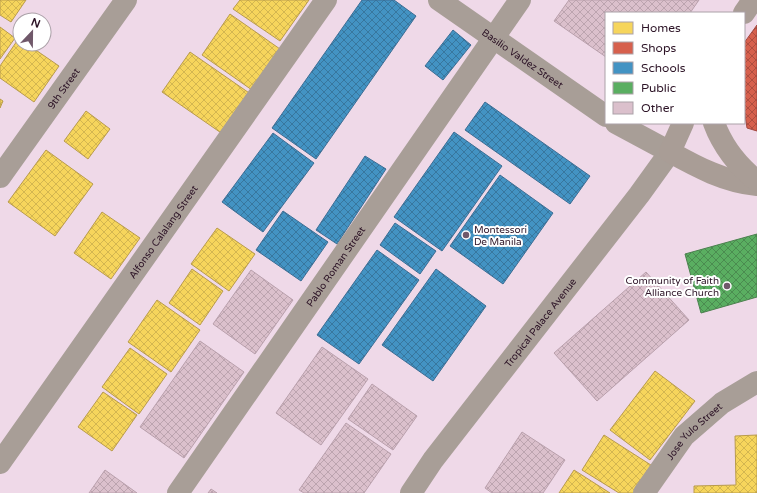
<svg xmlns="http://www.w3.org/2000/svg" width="757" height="493" viewBox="0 0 757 493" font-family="'Varela Round',sans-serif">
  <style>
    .homes { fill: url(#homes-cross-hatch); stroke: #b99b4c }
    .shops { fill: url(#shops-cross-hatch); stroke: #a34941 }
    .schools { fill: url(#schools-cross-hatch); stroke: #3c6d94 }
    .public { fill: url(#public-cross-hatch); stroke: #4c804f }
    .building { fill: url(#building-cross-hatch); stroke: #b9a0ac }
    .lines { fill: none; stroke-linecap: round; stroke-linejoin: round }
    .street { stroke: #a89e97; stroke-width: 22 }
    .secondary { stroke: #a99d96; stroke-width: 22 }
    .poi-dot { fill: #70586a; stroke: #fff; stroke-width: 1.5 }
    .labels { text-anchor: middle; stroke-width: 4; stroke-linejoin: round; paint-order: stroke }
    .street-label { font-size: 10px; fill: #2c1326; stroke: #fff }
    .poi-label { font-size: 10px; fill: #2c1326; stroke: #fff; text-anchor: start }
  </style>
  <defs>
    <pattern id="homes-cross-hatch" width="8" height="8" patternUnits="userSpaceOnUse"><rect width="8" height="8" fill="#f6d55c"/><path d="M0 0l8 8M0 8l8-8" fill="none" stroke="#d3b650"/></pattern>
    <pattern id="shops-cross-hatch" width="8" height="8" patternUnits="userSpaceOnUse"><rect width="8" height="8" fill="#d6604d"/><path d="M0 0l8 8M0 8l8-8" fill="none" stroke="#ae4e40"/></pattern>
    <pattern id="schools-cross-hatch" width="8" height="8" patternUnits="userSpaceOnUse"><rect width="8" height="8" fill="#4393c3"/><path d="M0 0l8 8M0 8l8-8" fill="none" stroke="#38779e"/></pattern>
    <pattern id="public-cross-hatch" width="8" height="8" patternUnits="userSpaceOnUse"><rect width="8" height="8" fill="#5aae61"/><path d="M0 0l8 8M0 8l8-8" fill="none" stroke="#4b8c50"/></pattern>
    <pattern id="building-cross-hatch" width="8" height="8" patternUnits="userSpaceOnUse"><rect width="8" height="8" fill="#dbc0cc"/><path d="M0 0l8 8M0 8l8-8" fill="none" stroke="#bca4af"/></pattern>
  </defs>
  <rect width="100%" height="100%" fill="#efd9e8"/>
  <g class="homes">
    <polygon points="0,0 26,0 11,22 0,15"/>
    <polygon points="240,0 309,0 280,41 233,9"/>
    <polygon points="230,14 280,49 252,90 202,55"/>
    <polygon points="0,27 15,38 0,59"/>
    <polygon points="19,38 20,44 27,44 59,66 34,102 0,78 0,66"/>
    <polygon points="190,52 255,97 227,137 162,92"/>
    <polygon points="0,99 3,101 0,108"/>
    <polygon points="86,111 110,129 88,159 64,141"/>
    <polygon points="46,150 93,184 55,236 8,202"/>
    <polygon points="102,212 140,238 111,279 74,253"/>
    <polygon points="217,228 255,254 229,291 191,264"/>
    <polygon points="192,269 223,291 200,325 169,303"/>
    <polygon points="157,300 200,330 171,372 128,342"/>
    <polygon points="130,348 167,374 139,414 102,387"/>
    <polygon points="655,371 695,401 650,460 610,430"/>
    <polygon points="103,392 137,415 112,451 78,427"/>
    <polygon points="604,435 654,467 637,493 619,493 582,470"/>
    <polygon points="757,435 757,493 694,493 694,486 736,485 735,436"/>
    <polygon points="574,470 610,493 559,493"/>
  </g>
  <polygon class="shops" points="757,25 757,131 747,128 744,108 744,43"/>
  <g class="schools">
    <polygon points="362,0 394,0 416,16 316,159 272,128"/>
    <polygon points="453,30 471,45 443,80 425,66"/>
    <polygon points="485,102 590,176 570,204 465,130"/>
    <polygon points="454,132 502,166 442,251 394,217"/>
    <polygon points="273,133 314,163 263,232 222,202"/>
    <polygon points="365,156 386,169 337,244 316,230"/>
    <polygon points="500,175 553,213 503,284 450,246"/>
    <polygon points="283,211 328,242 301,281 256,250"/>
    <polygon points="395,223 436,251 420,274 380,245"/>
    <polygon points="377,250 419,280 359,364 317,335"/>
    <polygon points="436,269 486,306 433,381 382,345"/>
  </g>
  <polygon class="public" points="757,234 757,297 701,313 685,254"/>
  <g class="building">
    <polygon points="569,0 699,0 690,13 606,13 606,57 554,21"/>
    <polygon points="251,270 293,300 255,354 213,324"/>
    <polygon points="646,272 689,320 597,401 554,353"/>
    <polygon points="200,341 244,372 184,458 140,427"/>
    <polygon points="322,347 368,379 321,445 276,413"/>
    <polygon points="372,384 417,416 393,450 348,419"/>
    <polygon points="346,423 391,454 364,493 304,493 299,490"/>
    <polygon points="522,432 565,460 543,493 492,493 485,488"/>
    <polygon points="105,470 137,493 89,493"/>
    <polygon points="211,489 217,493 208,493"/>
  </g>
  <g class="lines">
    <g class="street">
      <path id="s1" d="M439,0L606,116"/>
      <path id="s2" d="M0,177L126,0"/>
      <path id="s3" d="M0,463L326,0"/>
      <path id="s4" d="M178,493L520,0"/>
      <path id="s5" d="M411,493L433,460L639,195L670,152L616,123"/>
      <path id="s6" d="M644,493L684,436L722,403L757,382"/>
    </g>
    <g class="secondary">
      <polyline points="744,13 753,0"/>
      <path d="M683,123L670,152C697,167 725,182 757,185"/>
      <path d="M714,123C722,145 738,166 757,181"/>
    </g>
  </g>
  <g class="poi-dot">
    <circle cx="466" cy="235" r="4"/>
    <circle cx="727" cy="286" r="4"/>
  </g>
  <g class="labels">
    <g class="street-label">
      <text dy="4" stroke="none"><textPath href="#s1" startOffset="102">Basilio Valdez Street</textPath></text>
      <text dy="4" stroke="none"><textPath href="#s2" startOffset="109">9th Street</textPath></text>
      <text dy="4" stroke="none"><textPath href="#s3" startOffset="283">Alfonso Calalang Street</textPath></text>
      <text dy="4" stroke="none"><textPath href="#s4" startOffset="276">Pablo Roman Street</textPath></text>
      <text dy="4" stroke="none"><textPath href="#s5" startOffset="214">Tropical Palace Avenue</textPath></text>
      <text dy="4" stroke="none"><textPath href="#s6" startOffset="80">Jose Yulo Street</textPath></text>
    </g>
    <g class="poi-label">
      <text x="474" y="233">Montessori<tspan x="474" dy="12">De Manila</tspan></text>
      <text x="719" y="284" text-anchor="end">Community of Faith<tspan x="719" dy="12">Alliance Church</tspan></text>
    </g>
  </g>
  <rect x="605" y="12" width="140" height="112" fill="#ffffff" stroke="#aba1a8"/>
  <rect x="613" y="22" width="20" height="12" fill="#f6d55c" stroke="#aba1a8"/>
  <text x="641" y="32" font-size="12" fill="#2c1326">Homes</text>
  <rect x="613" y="42" width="20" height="12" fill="#d6604d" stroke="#aba1a8"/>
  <text x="641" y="52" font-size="12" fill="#2c1326">Shops</text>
  <rect x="613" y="62" width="20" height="12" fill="#4393c3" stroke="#aba1a8"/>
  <text x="641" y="72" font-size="12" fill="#2c1326">Schools</text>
  <rect x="613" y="82" width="20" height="12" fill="#5aae61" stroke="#aba1a8"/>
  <text x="641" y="92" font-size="12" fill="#2c1326">Public</text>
  <rect x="613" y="102" width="20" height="12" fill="#dbc0cc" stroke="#aba1a8"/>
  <text x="641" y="112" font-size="12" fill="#2c1326">Other</text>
  <g transform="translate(32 32) rotate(22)"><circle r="19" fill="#ffffff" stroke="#aba1a8"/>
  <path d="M0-3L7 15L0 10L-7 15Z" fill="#70586a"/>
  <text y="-6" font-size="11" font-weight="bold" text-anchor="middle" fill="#2c1326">N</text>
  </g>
</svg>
